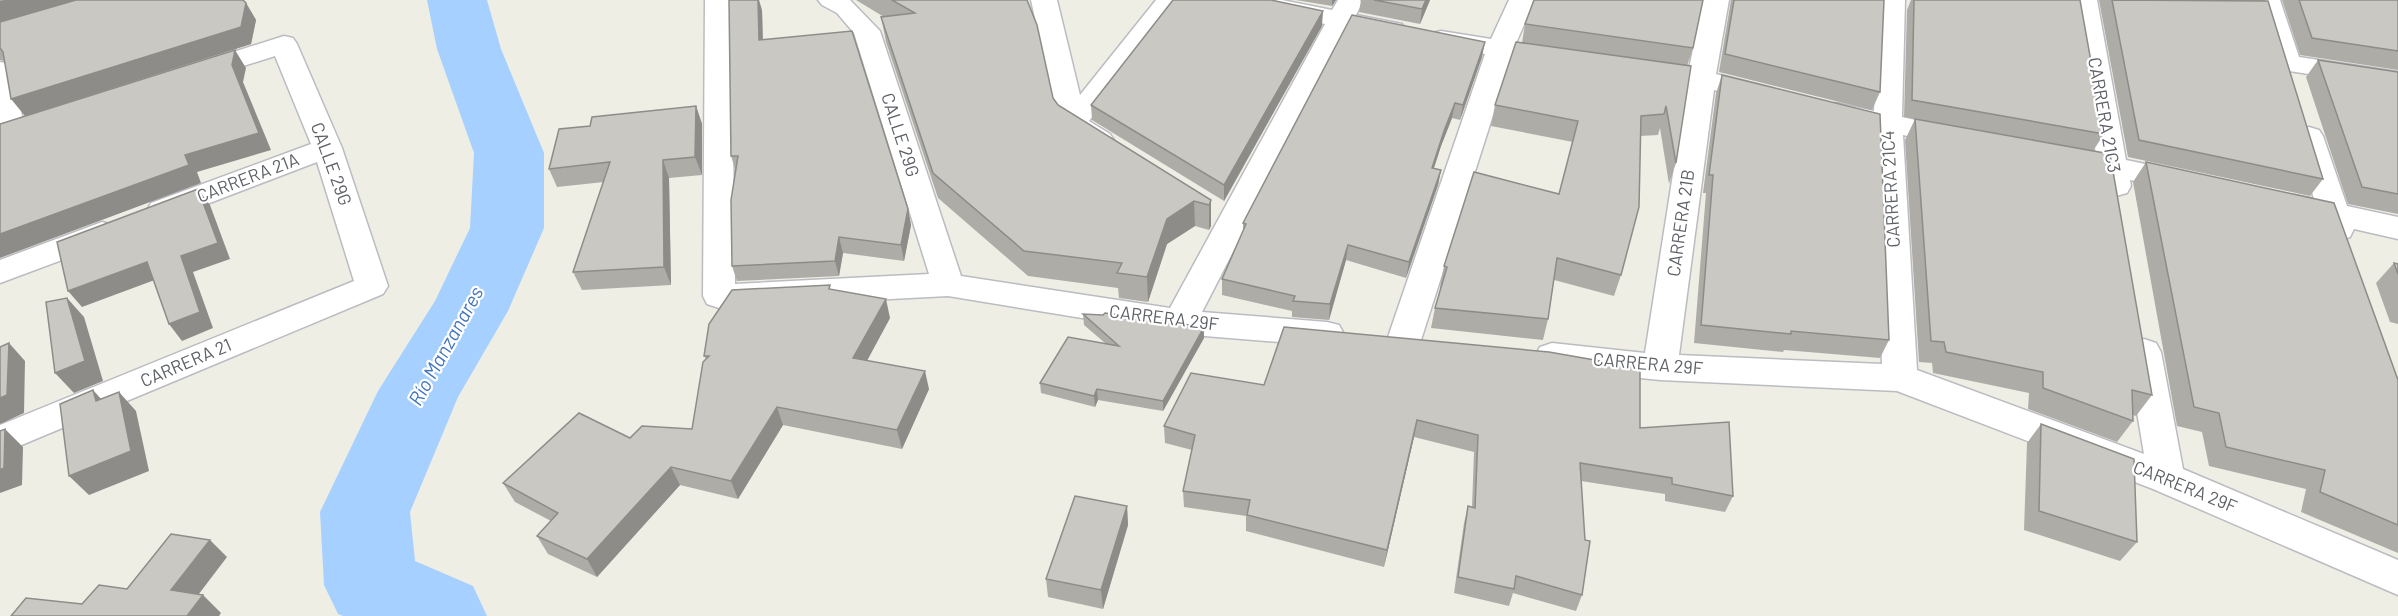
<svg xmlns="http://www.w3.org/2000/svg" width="2398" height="616" viewBox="0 0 2398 616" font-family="Barlow,sans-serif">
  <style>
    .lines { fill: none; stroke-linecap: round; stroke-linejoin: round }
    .river { fill: #a6d0ff; fill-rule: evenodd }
    .minor-casing { stroke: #babcc1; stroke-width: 3 }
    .minor { fill: #fff; fill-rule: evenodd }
    .wall { fill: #aeaca7 }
    .shaded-wall { fill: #8d8c88 }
    .building { fill: #cac8c2; stroke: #8d8c88; stroke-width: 1.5 }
    .labels { text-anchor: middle; stroke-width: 4.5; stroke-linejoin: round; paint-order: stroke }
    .street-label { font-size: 18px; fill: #5d6066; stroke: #fff }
    .water-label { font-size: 20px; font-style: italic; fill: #4374bc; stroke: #fff }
  </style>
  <rect width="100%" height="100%" fill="#efeee5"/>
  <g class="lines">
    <polygon class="river" points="427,0 487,0 501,49 544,153 544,228 508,311 458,397 410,512 415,561 473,586 487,616 343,616 338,614 324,585 320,512 378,391 435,301 470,228 474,153 437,49"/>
    <g class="minor-casing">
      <g id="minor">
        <polygon points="705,0 731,0 735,284 929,274 854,33 837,13 822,5 818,0 850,0 880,31 961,276 1170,308 1325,24 1235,5 1231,0 1282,0 1332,10 1338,0 1360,0 1362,3 1356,15 1402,24 1406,30 1402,36 1393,38 1348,29 1202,312 1327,322 1339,325 1344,334 1339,343 1327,346 1180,334 948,296 719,308 707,304 703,296"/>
        <path d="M1031,0H1057L1080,95L1156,0H1182L1089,121L1110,134L1114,140L1110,146C1092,151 1068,138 1058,123Z"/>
        <polygon points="1509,0 1535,0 1516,43 1566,52 1570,58 1566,64 1556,66 1511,59 1421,340 1416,349 1404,352 1392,349 1387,340 1485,54 1432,45 1428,39 1432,33 1441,31 1491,39"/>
        <polygon points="1703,0 1729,0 1716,74 1772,88 1776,94 1772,100 1762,102 1714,90 1679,355 1882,364 1874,129 1826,118 1822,112 1826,106 1836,103 1874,111 1879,0 1905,0 1902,117 1965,131 1969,137 1965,143 1955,146 1903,135 1917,370 2144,454 2127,352 2132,343 2144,339 2156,343 2161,352 2183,469 2398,560 2398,595 2153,489 1897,391 1660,380 1552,369 1540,365 1535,356 1540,347 1552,343 1645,353 1687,85 1635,77 1631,71 1635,65 1645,63 1689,69"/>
        <polygon points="2071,0 2097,0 2126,160 2193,174 2197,181 2193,188 2182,191 2130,180 2131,186 2127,193 2116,196 2105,193 2101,186 2099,174 2058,165 2053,158 2058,151 2068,149 2096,154"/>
        <polygon points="2254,0 2280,0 2299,57 2398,72 2398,88 2277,69 2273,63"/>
        <polygon points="284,36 293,38 297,44 342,148 388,286 383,294 0,454 0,425 354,281 317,162 173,217 162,220 151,217 147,210 151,203 311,144 275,56 199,80 189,78 185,72 189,66"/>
        <polygon points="0,62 10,64 14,70 25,133 21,139 11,142 0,138"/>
        <polygon points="2309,127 2319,130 2323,136 2347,206 2398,217 2398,239 2354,229 2350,237 2339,241 2328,237 2321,221 2283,212 2279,205 2283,198 2294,195 2314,199 2295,136 2299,130"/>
        <polygon points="102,222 113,225 118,233 113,241 0,283 0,260"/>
      </g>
    </g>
    <use href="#minor" class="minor"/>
  </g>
  <g class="wall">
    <polygon points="0,0 246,3 256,20 251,44 25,116 4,61 0,60"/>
    <polygon points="856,0 1027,0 1053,98 1058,105 1211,200 1211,226 1209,230 1195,226 1167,244 1148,302 1119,298 1118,288 1028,276 938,198 886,42 881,17 884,17"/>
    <polygon points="1296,0 1336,0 1332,6"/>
    <polygon points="1361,0 1430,0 1420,24 1359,12"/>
    <polygon points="1731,0 1884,0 1880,92 1872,110 1719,72"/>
    <polygon points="1911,0 2080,0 2104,134 2093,151 2152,395 2136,416 2133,415 2133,421 2117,442 2028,409 2029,393 1933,373 1932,363 1919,362 1905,140 1915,119 1904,117 1907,10"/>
    <polygon points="2099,0 2265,0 2323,179 2310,196 2128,157"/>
    <polygon points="2282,0 2398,0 2398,70 2300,55"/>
    <polygon points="762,10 763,40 908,209 911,225 904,261 843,253 839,276 737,281 732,266 736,172 731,156"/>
    <polygon points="1525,24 1693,48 1687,66 1676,163 1669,184 1660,128 1658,135 1640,136 1621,275 1614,296 1554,280 1548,319 1543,340 1431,328 1435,308 1441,288 1440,287 1444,266 1559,194 1573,142 1491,126 1495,105 1522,43"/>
    <polygon points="1322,26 1224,201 1092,120 1091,105"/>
    <polygon points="1482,57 1460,120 1452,118 1441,146 1434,168 1441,170 1438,185 1406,278 1346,260 1329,320 1292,317 1292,311 1222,295 1222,279 1243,233 1243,223"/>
    <polygon points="2318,60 2398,72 2398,214 2348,204 2306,77"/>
    <polygon points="1722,75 1889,340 1880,358 1784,350 1783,352 1694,343 1706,193 1703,193 1716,93"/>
    <polygon points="696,106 702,124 702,175 669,178 671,285 582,290 573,272 604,182 557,187 549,169 590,126"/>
    <polygon points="2146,162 2398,380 2398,553 2301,512 2306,489 2209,466 2202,432 2177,426 2133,182"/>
    <polygon points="2394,263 2398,264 2398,324 2390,322 2376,283"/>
    <polygon points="831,290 890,318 867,361 929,389 902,449 783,425 738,499 680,485 597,577 548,554 537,536 551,521 515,502 503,483 630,438 692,429 706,359 704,356"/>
    <polygon points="1083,314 1204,327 1204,338 1163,411 1098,400 1095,407 1041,393 1040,383 1105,343 1084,325"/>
    <polygon points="1264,385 1640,428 1733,496 1725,512 1665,501 1665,494 1581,481 1582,595 1576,611 1513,593 1509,606 1454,593 1464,523 1468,506 1472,507 1474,452 1414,437 1384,567 1246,531 1246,516 1184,507 1183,491 1192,450 1165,443 1164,426"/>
    <polygon points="2041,424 2137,542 2120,561 2024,530 2027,443"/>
    <polygon points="1127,506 1128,525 1103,609 1048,597 1046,579"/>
  </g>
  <g class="shaded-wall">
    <polygon points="5,0 77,0 0,22 0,1"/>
    <polygon points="758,0 759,0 762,10 763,55 759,40"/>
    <polygon points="1332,0 1336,0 1332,6"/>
    <polygon points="1426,0 1430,0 1420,24 1422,9"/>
    <polygon points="246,3 256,20 251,44 25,116 11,99"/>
    <polygon points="1323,11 1322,26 1224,201 1224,185"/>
    <polygon points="1485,42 1482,57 1460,120 1463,105"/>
    <polygon points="235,50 246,68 243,82 271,150 197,172 201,183 0,258 0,234 185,155 232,65"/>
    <polygon points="1455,103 1452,118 1441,146 1429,183 1432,168 1444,131"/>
    <polygon points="696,106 702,124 702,175 695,157"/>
    <polygon points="663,160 669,178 671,285 664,267"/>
    <polygon points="1441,170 1438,185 1406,278 1409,262"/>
    <polygon points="198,189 210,205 230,259 193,272 213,328 182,341 169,324 181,256"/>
    <polygon points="1211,200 1211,226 1209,230 1209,205"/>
    <polygon points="1194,201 1195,226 1167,244 1148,302 1147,277 1167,219"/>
    <polygon points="908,209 911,225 904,261 901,245"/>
    <polygon points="839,237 843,253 839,276 835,261"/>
    <polygon points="1348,245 1346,260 1329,320 1330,304"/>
    <polygon points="147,262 160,278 82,307 68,291"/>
    <polygon points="67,298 84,317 103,381 74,393 55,373"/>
    <polygon points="886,299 890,318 858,377 853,358"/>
    <polygon points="1204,327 1204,338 1163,411 1163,401"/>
    <polygon points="9,343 25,361 24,413 0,424 0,398"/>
    <polygon points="925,371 929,389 902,449 897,430"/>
    <polygon points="1097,389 1098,400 1095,407 1094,396"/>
    <polygon points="93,390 111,410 96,401"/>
    <polygon points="119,392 136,411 149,471 89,495 69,476"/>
    <polygon points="777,407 783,425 738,499 731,481"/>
    <polygon points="1417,420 1414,437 1384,567 1387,550"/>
    <polygon points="5,429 23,447 22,485 0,493 0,470"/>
    <polygon points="671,467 680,485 597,577 587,559"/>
    <polygon points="1127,506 1128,525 1103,609 1101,590"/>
    <polygon points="210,540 227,557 189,607 171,590"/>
    <polygon points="203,595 221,613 219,616 187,616"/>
  </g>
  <g class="building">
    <polygon points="76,0 243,0 246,3 241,27 11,99 3,52 0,48 0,22"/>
    <polygon points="729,0 758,0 759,40 852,31 908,209 901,245 839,237 835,261 732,266 731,200 738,156 731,156"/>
    <polygon points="892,0 1027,0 1037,25 1053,98 1058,105 1211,200 1209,205 1194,201 1167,219 1147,277 1117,273 1122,263 1024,251 933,173 881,17 915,13"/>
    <polygon points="1173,0 1271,0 1323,11 1224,185 1091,105"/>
    <polygon points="1374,0 1426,0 1422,9"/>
    <polygon points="1534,0 1703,0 1693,48 1525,24"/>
    <polygon points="1734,0 1884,0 1880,92 1725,54"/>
    <polygon points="1914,0 2080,0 2104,134 1912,100"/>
    <polygon points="2112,0 2268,1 2323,179 2139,140"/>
    <polygon points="2299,0 2398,0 2398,51 2312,38"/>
    <polygon points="1352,15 1485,42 1463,105 1455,103 1444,131 1432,168 1441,170 1409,262 1348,245 1330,304 1293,301 1295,296 1222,279 1246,224 1243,223"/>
    <polygon points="1516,42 1691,66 1676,163 1666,106 1664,114 1641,116 1639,207 1621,275 1557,258 1548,319 1435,308 1447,267 1444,266 1474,172 1559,194 1578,121 1495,105"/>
    <polygon points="235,50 232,65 259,133 185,155 189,165 0,234 0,124"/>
    <polygon points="2318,60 2398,72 2398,194 2362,187"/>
    <polygon points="1722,75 1880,114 1889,340 1791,331 1791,334 1701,325 1713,175 1709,175"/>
    <polygon points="696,106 695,157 663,160 664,267 573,272 610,162 549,169 559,129 590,126 592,117"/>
    <polygon points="1915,119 2110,154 2152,395 2132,390 2133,421 2043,388 2043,372 1946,352 1944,342 1931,341"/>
    <polygon points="2146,162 2334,203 2398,380 2398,525 2320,492 2325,470 2226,447 2219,413 2194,407"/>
    <polygon points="198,189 218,243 181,256 200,312 169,324 147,262 68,291 57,242"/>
    <polygon points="2394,263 2398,264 2398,274"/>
    <polygon points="830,285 829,289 886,299 853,358 925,371 897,430 777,407 731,481 671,467 587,559 537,536 558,513 503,483 579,413 630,438 642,426 692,429 703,362 709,356 704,356 709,324 732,290"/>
    <polygon points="67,298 85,361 55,373 46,302"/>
    <polygon points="1105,313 1204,327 1163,401 1097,389 1094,396 1040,383 1068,337 1119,346 1083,314 1103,315"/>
    <polygon points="1284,327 1549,352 1640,368 1640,428 1729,422 1733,496 1672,484 1672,478 1580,463 1585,540 1590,541 1582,595 1516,576 1514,589 1458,577 1468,506 1475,508 1478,435 1417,420 1387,550 1247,515 1250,500 1183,491 1195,435 1164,426 1191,373 1264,385"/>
    <polygon points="9,343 7,395 0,398 0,347"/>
    <polygon points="93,390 96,401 119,392 131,451 69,476 60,404"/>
    <polygon points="2041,424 2134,459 2137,542 2039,511"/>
    <polygon points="5,429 4,468 0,470 0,431"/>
    <polygon points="1075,496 1127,506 1101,590 1046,579"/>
    <polygon points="171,534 210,540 171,590 203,595 187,616 11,616 26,598 82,604 99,585 127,589"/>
  </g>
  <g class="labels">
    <g class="street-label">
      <text transform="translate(2104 115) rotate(80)" y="6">CARRERA 21C3</text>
      <text transform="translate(900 135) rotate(72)" y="6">CALLE 29G</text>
      <text transform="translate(331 164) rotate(70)" y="6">CALLE 29G</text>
      <text transform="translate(248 178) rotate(-21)" y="6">CARRERA 21A</text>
      <text transform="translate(1891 189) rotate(-93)" y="6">CARRERA 21C4</text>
      <text transform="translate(1681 223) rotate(-82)" y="6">CARRERA 21B</text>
      <text transform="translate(1164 318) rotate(7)" y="6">CARRERA 29F</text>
      <text transform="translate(186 363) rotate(-23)" y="6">CARRERA 21</text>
      <text transform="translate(1648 364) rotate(5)" y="6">CARRERA 29F</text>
      <text transform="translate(2185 487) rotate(22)" y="6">CARRERA 29F</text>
    </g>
    <g class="water-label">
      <text transform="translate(446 346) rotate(-61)" y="7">Río Manzanares</text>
    </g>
  </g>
</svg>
